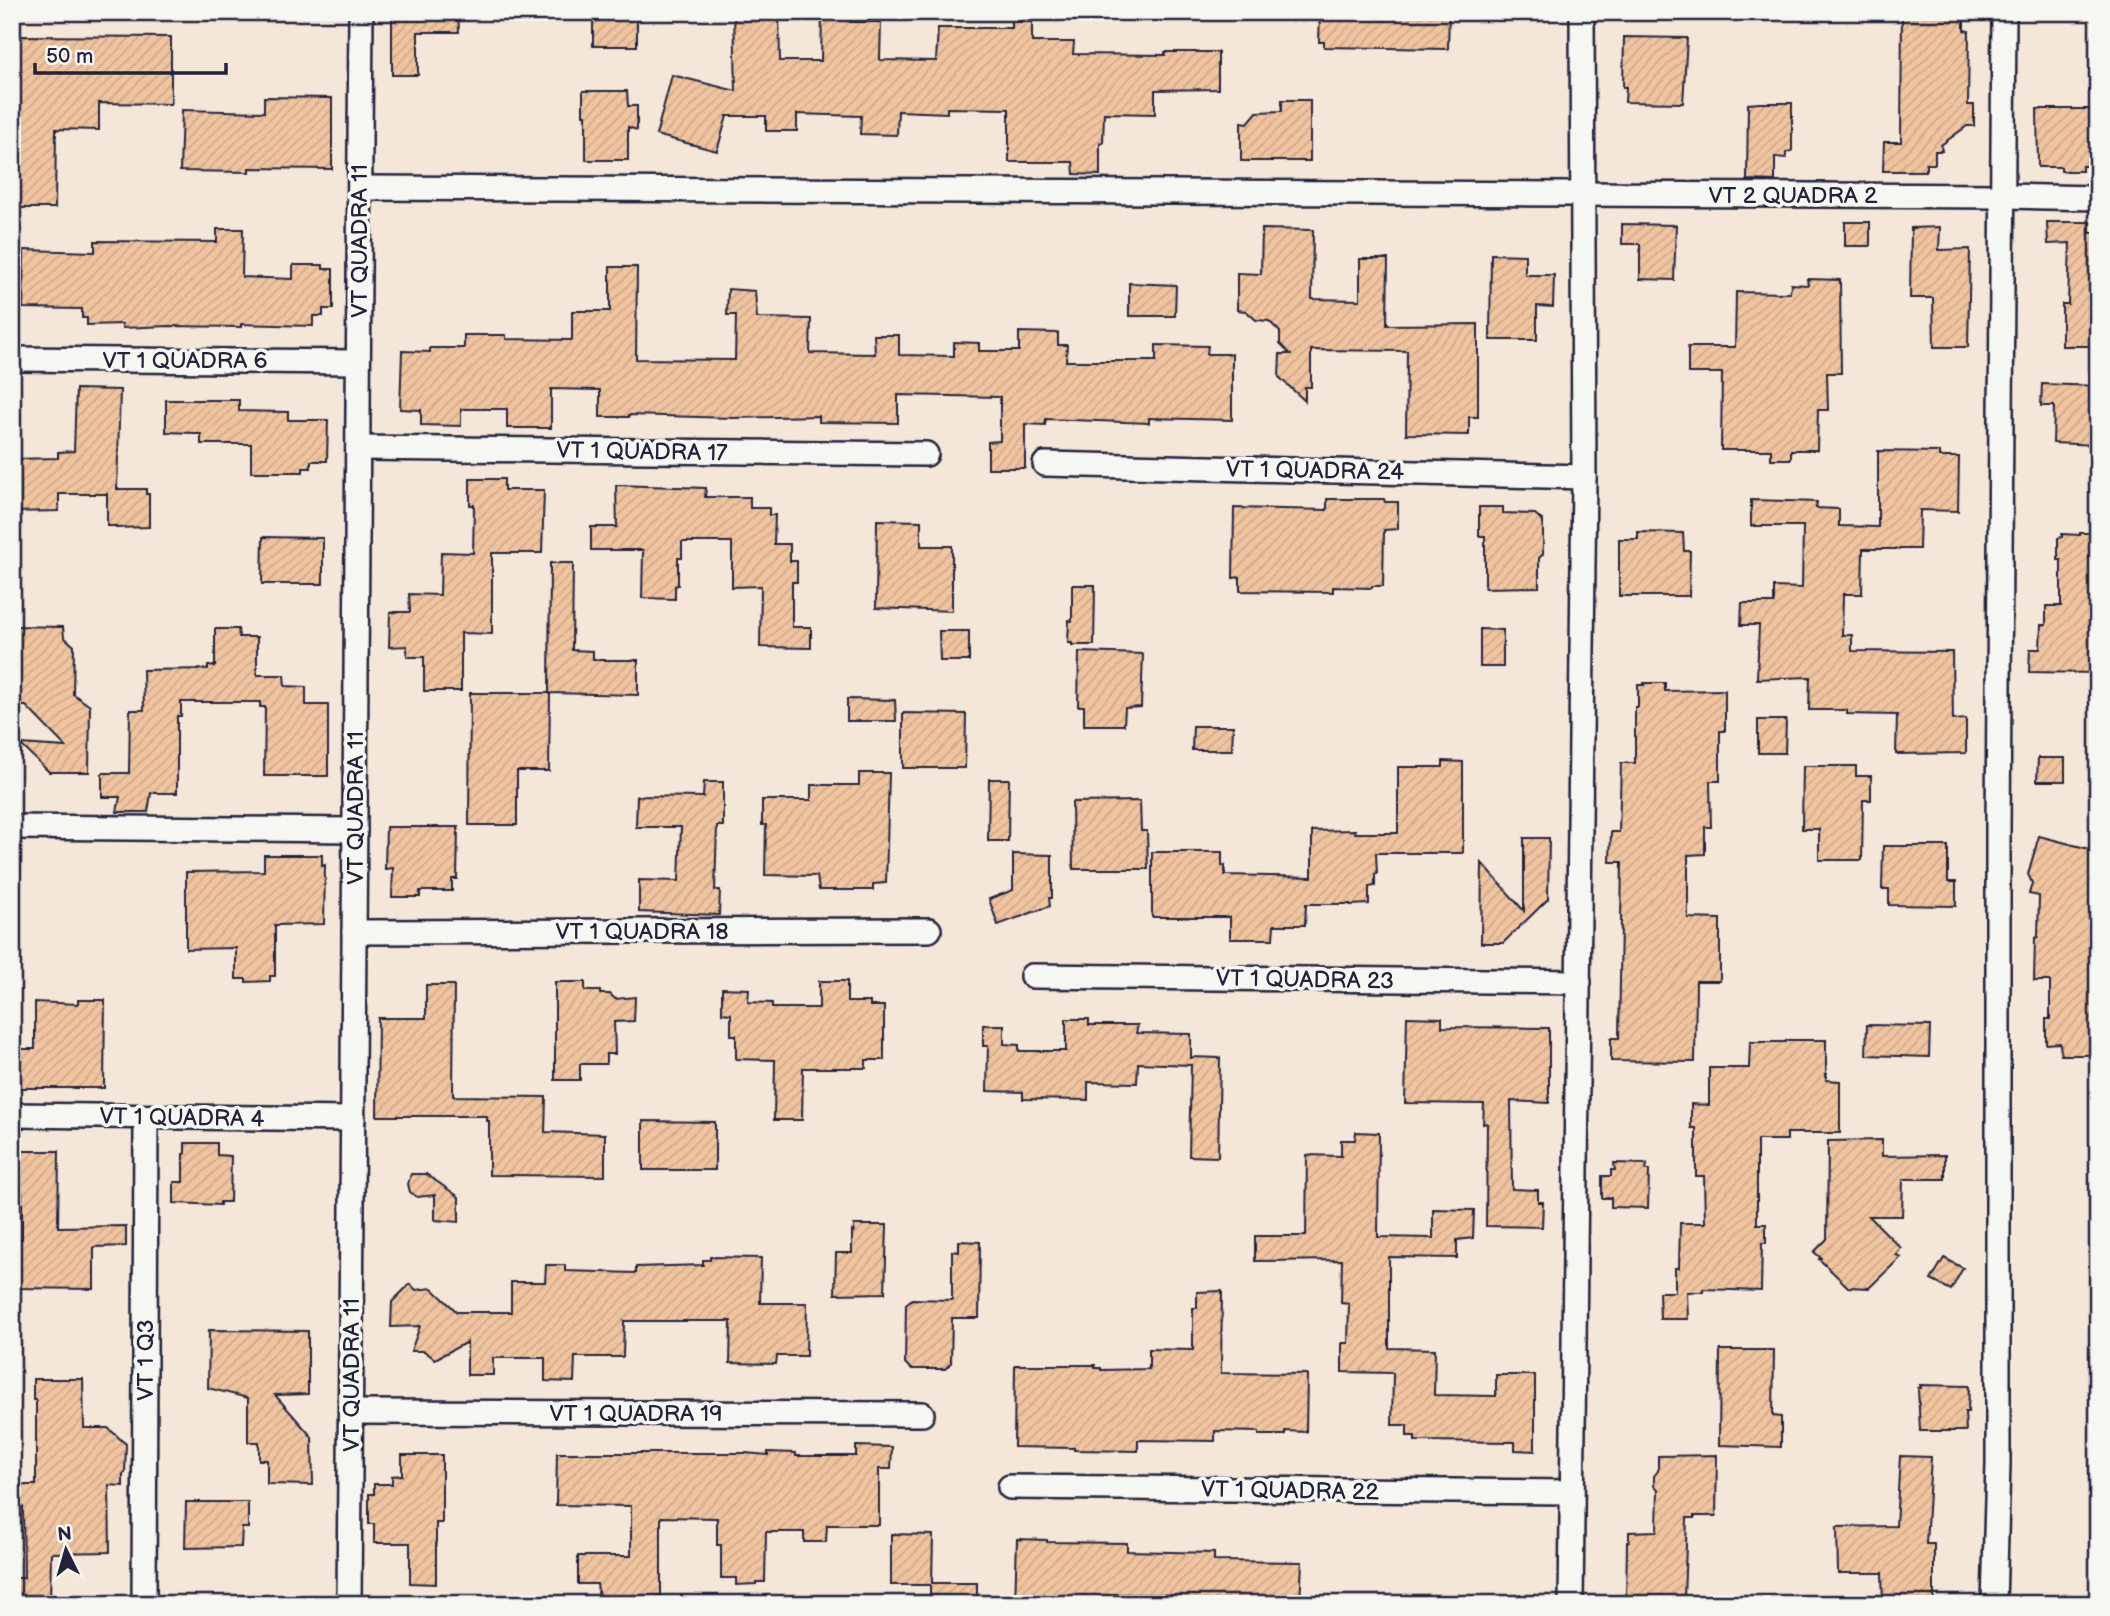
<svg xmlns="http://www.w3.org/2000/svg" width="2110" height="1616" viewBox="0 0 2110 1616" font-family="'Balsamiq Sans',sans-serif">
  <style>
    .building { fill: url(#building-hatch); stroke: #22223b; stroke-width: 2 }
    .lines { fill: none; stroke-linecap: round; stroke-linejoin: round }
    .minor-casing { stroke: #22223b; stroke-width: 28 }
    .minor { stroke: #f6f6f2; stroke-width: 23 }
    .labels { text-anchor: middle; stroke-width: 7; stroke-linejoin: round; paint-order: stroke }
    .street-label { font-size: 23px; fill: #22223b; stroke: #f6f6f2 }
  </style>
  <defs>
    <pattern id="building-hatch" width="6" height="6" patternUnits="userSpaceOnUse" patternTransform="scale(1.75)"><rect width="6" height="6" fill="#f1c4a0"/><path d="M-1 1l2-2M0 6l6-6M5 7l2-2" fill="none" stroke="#cea88b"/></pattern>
  </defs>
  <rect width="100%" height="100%" fill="#f4e7d9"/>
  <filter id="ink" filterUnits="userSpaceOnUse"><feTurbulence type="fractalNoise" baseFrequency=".0143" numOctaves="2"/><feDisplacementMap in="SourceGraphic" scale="14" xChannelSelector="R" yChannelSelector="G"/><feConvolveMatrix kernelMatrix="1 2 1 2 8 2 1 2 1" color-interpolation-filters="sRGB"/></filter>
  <g filter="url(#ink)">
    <g class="building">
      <polygon points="392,12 458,12 459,32 418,32 418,75 392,75"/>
      <rect x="593" y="12" width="44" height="34"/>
      <polygon points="734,12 779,12 780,61 821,61 822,13 851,13 850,22 881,22 880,60 936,61 938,28 1012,28 1012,22 1032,22 1032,42 1074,42 1073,54 1165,55 1165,52 1218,52 1218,89 1155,90 1155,114 1104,113 1103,143 1100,143 1100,175 1074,174 1073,162 1009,162 1009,109 947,108 947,113 898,111 897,135 860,134 861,116 797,114 797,131 766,131 766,116 727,116 717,151 656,135 672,75 736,91"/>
      <polygon points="1320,12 1449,12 1448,49 1324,47 1324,42 1319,42"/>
      <polygon points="1902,12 1964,12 1964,30 1969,31 1968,105 1974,105 1974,126 1967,126 1941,145 1942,151 1935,151 1935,164 1926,164 1926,171 1883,171 1884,142 1901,142"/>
      <polygon points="18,36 171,37 171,104 99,103 99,130 56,129 55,208 14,208 16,103 14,55 18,54"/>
      <polygon points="1624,37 1687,38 1683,103 1625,102 1626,87 1623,87"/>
      <polygon points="583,91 627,91 628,106 637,106 637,130 628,127 628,160 586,160 586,115 583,115"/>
      <polygon points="264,97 332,98 332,169 249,168 249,172 180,171 182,110 264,112"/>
      <polygon points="1282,100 1310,100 1310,161 1241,161 1241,122 1248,123 1257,112 1282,111"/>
      <polygon points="1760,103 1792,103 1792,151 1786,152 1786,158 1775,157 1775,181 1747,180 1748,104"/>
      <polygon points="2037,109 2098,109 2098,166 2082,166 2082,171 2061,171 2061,167 2038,167"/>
      <rect x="1845" y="222" width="25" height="24"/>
      <polygon points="2047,222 2090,222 2090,233 2098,233 2098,346 2062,346 2062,304 2068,304 2070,243 2048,244"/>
      <polygon points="1622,224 1676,225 1674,280 1640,279 1640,244 1622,244"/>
      <polygon points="1940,227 1939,250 1970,249 1968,347 1934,347 1933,298 1910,298 1911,228"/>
      <polygon points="217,229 243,229 242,277 293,279 293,265 323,265 323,269 333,269 333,309 323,309 323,316 313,316 313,326 241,324 241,327 168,326 122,328 122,324 87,325 87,318 82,318 82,309 23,308 24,250 95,252 95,241 217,242"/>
      <polygon points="1262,229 1313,230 1312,299 1360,300 1360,259 1388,259 1387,325 1478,324 1478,417 1469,417 1469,435 1406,434 1407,351 1311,350 1311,387 1305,387 1305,401 1279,377 1280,354 1290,354 1280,344 1280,332 1269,321 1256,320 1246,311 1237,310 1237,273 1261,274"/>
      <polygon points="1491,254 1525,255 1525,275 1554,275 1553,307 1537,306 1537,340 1490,340"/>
      <polygon points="610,267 637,267 636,359 735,360 736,315 727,315 728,289 755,291 757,318 811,319 810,353 875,354 874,335 899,335 899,355 954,356 954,342 979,343 979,351 1019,351 1019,332 1058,333 1058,345 1067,345 1066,361 1156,361 1156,345 1208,346 1207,354 1232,354 1232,420 1149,418 1149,423 1046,419 1045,425 1025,424 1025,468 988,468 988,442 1000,441 1000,397 898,395 898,423 819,422 819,416 733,418 629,415 629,417 600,417 600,390 551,389 551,428 507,428 507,409 461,409 461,426 421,425 421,410 400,409 402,351 430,352 430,348 464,348 464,335 506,335 506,339 572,340 572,311 610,311"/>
      <polygon points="1807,279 1840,280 1841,373 1827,373 1828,410 1818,410 1817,450 1791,450 1791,459 1771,459 1771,450 1721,450 1722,373 1688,373 1688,347 1735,347 1736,292 1790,293 1791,284 1808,285"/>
      <polygon points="1129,283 1176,285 1175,316 1129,316"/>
      <polygon points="2042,384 2098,386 2098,445 2053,443 2054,406 2041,406"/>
      <polygon points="76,389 120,390 117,489 146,489 146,494 149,494 149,527 116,528 116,526 107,526 107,494 59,494 59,511 12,512 12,459 58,458 58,452 74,451"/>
      <polygon points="166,400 239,400 239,411 288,412 288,420 328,420 327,461 311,461 311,468 303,468 303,472 251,472 251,444 201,444 201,434 194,434 194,433 166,432"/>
      <polygon points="1878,451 1939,452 1939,457 1959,457 1958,511 1920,510 1919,549 1863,549 1862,594 1843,594 1842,635 1852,635 1852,651 1952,652 1953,720 1966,719 1966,753 1896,754 1897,715 1847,714 1847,710 1809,710 1810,677 1757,679 1759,625 1741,625 1742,603 1774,603 1774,587 1802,588 1803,526 1751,526 1751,500 1817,502 1816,508 1839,509 1839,526 1878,527"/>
      <polygon points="470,479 504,479 504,490 544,490 542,553 492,553 492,634 461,633 461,691 424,691 424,657 407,657 407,646 389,647 390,612 410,612 409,594 440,595 441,552 473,553 474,505 470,505"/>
      <polygon points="616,485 706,488 705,497 750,497 750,508 769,508 769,515 775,515 774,544 790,544 790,561 797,561 797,582 792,582 792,627 811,627 811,648 760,647 761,586 732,587 732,542 682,542 682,558 678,558 678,585 675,586 675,599 642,598 643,550 591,550 591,527 617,527"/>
      <polygon points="1327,499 1384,499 1385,502 1398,502 1398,529 1384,530 1383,586 1372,586 1372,588 1333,587 1333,592 1240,591 1240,577 1233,578 1234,508 1327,510"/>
      <polygon points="1479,507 1503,507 1503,513 1535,514 1543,521 1543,554 1539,558 1539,587 1485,588 1485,536 1479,536"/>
      <polygon points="877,520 921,521 921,546 952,546 952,611 876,608"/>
      <polygon points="1638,532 1683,533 1684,551 1690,551 1689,596 1619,596 1619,539 1638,539"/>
      <polygon points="2080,533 2098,533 2098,673 2029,672 2030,649 2040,649 2041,625 2046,625 2046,606 2061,606 2061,560 2058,560 2058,538 2062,537 2062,534 2080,535"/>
      <polygon points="263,537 323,538 323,584 262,584"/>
      <polygon points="550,563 573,563 572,650 593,651 593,660 638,660 638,695 550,693 549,771 517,771 517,825 469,825 470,693 549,693"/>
      <polygon points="1072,585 1095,585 1094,645 1072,645 1072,643 1068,643 1069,620 1072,621"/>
      <polygon points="12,626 63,627 64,637 74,646 73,694 90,706 89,772 49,772 20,744 66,747 26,706 12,706"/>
      <polygon points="215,629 238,629 239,637 257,637 257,675 284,675 285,686 306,687 306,705 328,705 328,776 264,776 265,707 260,707 260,702 181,702 181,716 177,716 177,793 151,793 148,812 117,812 120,797 102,797 102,773 129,773 130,710 144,710 143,670 208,669 208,666 215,666"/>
      <polygon points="1480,629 1503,630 1503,667 1480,667"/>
      <polygon points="939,631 969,631 969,661 940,661"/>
      <polygon points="1079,652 1143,654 1141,707 1125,708 1124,725 1084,725 1084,706 1078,706"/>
      <polygon points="1644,683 1665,683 1665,691 1725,690 1725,731 1720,731 1720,781 1710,781 1711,827 1705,827 1705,854 1688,855 1688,918 1720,919 1720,981 1696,981 1695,1062 1611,1061 1611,1038 1619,1038 1622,862 1610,862 1611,832 1619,832 1621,763 1635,763 1635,707 1638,707 1638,685 1644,685"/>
      <polygon points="847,699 895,700 896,721 847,721"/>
      <polygon points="903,713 966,714 965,768 903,768"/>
      <polygon points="1758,720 1786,720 1785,753 1758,753"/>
      <polygon points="1193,726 1233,726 1232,750 1192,750"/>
      <polygon points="2038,758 2065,758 2065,781 2037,781"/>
      <polygon points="1443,761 1463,762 1463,853 1376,853 1377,874 1375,874 1375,886 1369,887 1369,904 1350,905 1350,904 1306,904 1305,925 1274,925 1273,939 1230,939 1230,917 1152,917 1152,852 1222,852 1222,866 1225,865 1225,875 1312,877 1312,831 1355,830 1355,833 1398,833 1398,767 1443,767"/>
      <polygon points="1803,766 1856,766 1856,776 1871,776 1871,800 1863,800 1862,860 1819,860 1819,829 1802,829"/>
      <polygon points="859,773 889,773 886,883 873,884 873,890 819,890 817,876 765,875 766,825 762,825 762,800 811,800 811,785 859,785"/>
      <polygon points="989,779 1009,779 1008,841 988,841"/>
      <polygon points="704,782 723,782 723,826 717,826 715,890 720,890 719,915 639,912 639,880 679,881 681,827 636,827 637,796 703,797"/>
      <polygon points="1140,801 1141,831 1147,831 1148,869 1073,869 1072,802"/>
      <polygon points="386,827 458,827 457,879 452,879 452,891 420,891 420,897 392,897 393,868 385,869"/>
      <polygon points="2039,836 2089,849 2098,859 2098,1055 2061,1055 2060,1043 2046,1044 2046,1019 2050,1019 2050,981 2034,981 2035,938 2038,937 2039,896 2029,894 2032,883 2028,874"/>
      <polygon points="1524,838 1549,838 1548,899 1503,943 1481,943 1482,863 1524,911"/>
      <polygon points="1883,846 1948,846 1948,882 1956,882 1956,906 1889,905 1889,889 1882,889"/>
      <polygon points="1013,854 1052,855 1052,898 1049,898 1050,906 998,925 989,899 1013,890"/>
      <polygon points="264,855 322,855 322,866 325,865 324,924 275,925 275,976 270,976 270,981 246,982 246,979 236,979 236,948 186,949 186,872 264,871"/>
      <polygon points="819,981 847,981 847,1002 870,1002 870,1006 884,1006 884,1060 866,1060 866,1068 803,1068 802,1120 774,1120 775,1060 736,1059 736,1035 731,1035 731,1014 722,1013 722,988 749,989 748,1002 772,1003 772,1008 819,1008"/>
      <polygon points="555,982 585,982 585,991 600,991 600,994 610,994 615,999 635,997 634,1021 614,1022 615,1054 606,1054 606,1064 580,1064 580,1080 555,1080"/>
      <polygon points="426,985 454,985 453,1096 546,1097 545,1132 605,1134 605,1176 489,1175 489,1121 487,1121 487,1116 377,1116 378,1018 426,1018"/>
      <polygon points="78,1000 105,1000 104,1088 12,1088 12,1049 35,1049 35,1002 78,1004"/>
      <polygon points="1407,1017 1442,1018 1442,1027 1549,1028 1549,1103 1511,1101 1512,1189 1538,1190 1538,1202 1543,1202 1542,1227 1486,1226 1487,1123 1483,1124 1484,1104 1405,1103"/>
      <polygon points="1066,1019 1089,1019 1089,1025 1138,1025 1136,1033 1191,1034 1191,1059 1191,1057 1220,1058 1218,1157 1189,1156 1191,1065 1138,1063 1137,1083 1088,1082 1088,1100 1023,1099 1023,1092 987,1091 988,1046 983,1046 983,1025 1004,1025 1004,1044 1019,1045 1019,1051 1066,1051"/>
      <polygon points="1867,1025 1930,1026 1929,1057 1866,1055"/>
      <polygon points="1786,1040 1826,1040 1826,1080 1840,1081 1840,1133 1787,1133 1787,1140 1757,1140 1757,1224 1766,1224 1766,1243 1762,1243 1761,1291 1703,1289 1703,1292 1687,1292 1688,1319 1660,1319 1659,1292 1675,1292 1675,1268 1679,1268 1680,1223 1705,1223 1704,1176 1696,1176 1696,1128 1691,1128 1691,1104 1709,1105 1709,1068 1749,1068 1750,1042 1786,1042"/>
      <polygon points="643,1121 715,1122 715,1170 643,1170"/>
      <polygon points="1356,1132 1379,1133 1378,1237 1433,1238 1433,1209 1474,1210 1473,1238 1457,1240 1457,1258 1389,1257 1389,1348 1435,1349 1434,1395 1496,1396 1496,1375 1535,1375 1535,1451 1515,1450 1515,1442 1415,1441 1415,1436 1407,1436 1407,1425 1392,1425 1393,1373 1342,1372 1342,1343 1348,1343 1349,1304 1341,1303 1342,1260 1255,1261 1255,1236 1306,1236 1307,1155 1341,1156 1341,1140 1355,1140"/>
      <polygon points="1882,1140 1882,1156 1945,1155 1945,1179 1903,1179 1902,1216 1869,1216 1901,1248 1896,1255 1901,1257 1869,1288 1848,1287 1819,1259 1821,1258 1814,1252 1827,1239 1828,1141"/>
      <polygon points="185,1143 217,1143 217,1155 231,1156 230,1202 220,1202 220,1205 174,1203 174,1182 183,1182 183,1154 185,1154"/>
      <polygon points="12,1151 59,1151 58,1227 126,1226 126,1246 94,1247 94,1289 12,1288 12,1269 18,1269 18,1239 22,1239 22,1192 12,1192"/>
      <polygon points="1614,1163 1647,1164 1646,1170 1649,1170 1648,1208 1611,1207 1611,1198 1602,1198 1602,1176 1611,1176 1611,1170 1615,1170"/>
      <polygon points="411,1174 426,1174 459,1197 459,1222 435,1220 435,1195 417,1197 410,1192 408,1184"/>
      <polygon points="854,1225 887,1225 885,1293 835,1294 836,1253 852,1253 852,1231 854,1232"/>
      <polygon points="959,1241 980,1242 979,1318 952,1318 951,1363 945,1369 911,1369 905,1363 906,1304 912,1299 952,1300 952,1251 959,1252"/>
      <polygon points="710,1257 761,1258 760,1303 807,1303 806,1356 777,1356 776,1364 730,1363 731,1321 624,1321 623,1357 575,1357 574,1382 545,1381 545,1358 493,1358 493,1375 467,1375 467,1342 435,1359 424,1351 411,1351 420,1326 391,1327 392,1302 410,1284 416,1290 432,1288 457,1312 511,1312 511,1282 545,1282 546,1265 565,1265 565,1271 636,1273 636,1267 703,1265 703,1260 710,1260"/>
      <polygon points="1944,1258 1963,1268 1951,1290 1931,1280"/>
      <polygon points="1222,1291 1221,1373 1307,1374 1306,1432 1285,1431 1285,1435 1259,1435 1259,1432 1215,1431 1215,1441 1138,1440 1138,1451 1074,1450 1074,1448 1014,1447 1015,1365 1095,1365 1095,1368 1101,1368 1101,1370 1149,1369 1149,1349 1193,1350 1193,1308 1197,1308 1197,1292"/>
      <polygon points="209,1330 308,1331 308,1394 275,1395 312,1437 313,1485 267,1484 267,1460 259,1460 259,1442 248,1442 248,1398 208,1388"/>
      <polygon points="1720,1350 1774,1350 1773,1416 1781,1417 1781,1447 1719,1445"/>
      <polygon points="33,1379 83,1379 84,1428 108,1428 126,1444 125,1473 123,1474 123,1486 109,1485 110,1552 51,1553 50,1604 12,1604 12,1578 24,1578 23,1507 14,1507 15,1485 36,1485 36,1400 33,1400"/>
      <polygon points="1920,1385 1969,1386 1968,1412 1965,1412 1966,1431 1920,1431 1918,1388 1921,1388"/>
      <polygon points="856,1446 892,1447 891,1469 879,1469 879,1525 827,1525 826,1542 804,1542 804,1532 766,1532 765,1582 756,1582 756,1584 736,1585 736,1578 721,1578 721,1545 717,1545 717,1518 661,1517 661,1596 656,1596 655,1599 599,1599 597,1584 578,1584 578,1556 631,1556 631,1506 556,1505 557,1453 745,1453 768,1455 768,1452 796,1453 796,1456 856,1456"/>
      <polygon points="402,1455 442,1455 442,1523 436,1523 436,1584 410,1583 410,1543 374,1543 374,1524 369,1524 369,1494 374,1494 374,1484 392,1484 392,1476 402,1475"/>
      <polygon points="1717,1455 1716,1516 1694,1516 1694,1518 1687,1518 1684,1599 1626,1598 1627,1542 1629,1542 1629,1532 1657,1531 1658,1489 1654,1486 1654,1476 1658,1471 1658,1456"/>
      <polygon points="1900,1456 1931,1457 1926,1544 1934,1544 1934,1604 1883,1604 1882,1573 1838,1573 1837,1527 1896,1526"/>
      <polygon points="186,1502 248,1502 248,1528 242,1528 241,1547 185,1548"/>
      <polygon points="891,1534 933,1535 932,1583 977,1583 977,1604 930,1604 930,1585 891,1585"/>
      <polygon points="1017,1539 1047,1540 1047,1542 1127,1543 1127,1551 1214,1553 1214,1561 1302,1562 1300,1604 1169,1604 1169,1595 1112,1594 1112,1604 1015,1604"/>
    </g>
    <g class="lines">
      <g class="minor-casing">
        <g id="minor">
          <polyline points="360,188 2003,196 2098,198"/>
          <polyline points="12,359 358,362"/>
          <polyline points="358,448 926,454"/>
          <polyline points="1045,464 1584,477"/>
          <polyline points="12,827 355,830"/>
          <polyline points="354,932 929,930"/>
          <polyline points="1032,976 1579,982"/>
          <polyline points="12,1115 353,1119"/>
          <polyline points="351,1412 922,1414"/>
          <polyline points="1010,1487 1571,1492"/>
          <polyline points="144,1604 146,1117"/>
          <polyline points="349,1604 361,12"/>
          <polyline points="1571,1604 1584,477 1582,12"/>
          <polyline points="1994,1604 1998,1464 1998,827 2004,12"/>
        </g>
      </g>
      <use href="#minor" class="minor"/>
    </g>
  </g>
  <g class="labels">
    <g class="street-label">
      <text x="1793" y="203">VT 2 QUADRA 2</text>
      <text transform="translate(359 241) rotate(-90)" y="8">VT QUADRA 11</text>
      <text x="185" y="368">VT 1 QUADRA 6</text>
      <text transform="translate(642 451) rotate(1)" y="8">VT 1 QUADRA 17</text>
      <text transform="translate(1315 470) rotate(1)" y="8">VT 1 QUADRA 24</text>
      <text transform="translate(355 808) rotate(-90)" y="8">VT QUADRA 11</text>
      <text x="642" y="939">VT 1 QUADRA 18</text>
      <text transform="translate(1305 979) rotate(1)" y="8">VT 1 QUADRA 23</text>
      <text transform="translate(182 1117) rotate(1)" y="8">VT 1 QUADRA 4</text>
      <text transform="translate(145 1360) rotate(-90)" y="8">VT 1 Q3</text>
      <text transform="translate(351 1375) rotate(-90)" y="8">VT QUADRA 11</text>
      <text x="636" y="1421">VT 1 QUADRA 19</text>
      <text transform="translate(1290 1490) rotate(1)" y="8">VT 1 QUADRA 22</text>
    </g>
  </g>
  <rect width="2110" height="1616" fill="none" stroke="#f6f6f2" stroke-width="42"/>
  <rect x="21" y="21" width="2068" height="1574" fill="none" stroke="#22223b" stroke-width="2.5" filter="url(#ink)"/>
  <g transform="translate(66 1550) rotate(355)" stroke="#f6f6f2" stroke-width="5" paint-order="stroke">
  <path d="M0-5L12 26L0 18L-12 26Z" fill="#22223b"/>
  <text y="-10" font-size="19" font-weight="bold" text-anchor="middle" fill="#22223b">N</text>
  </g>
  <path d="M35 63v10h191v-10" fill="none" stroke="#22223b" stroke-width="3.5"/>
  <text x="46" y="63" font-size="21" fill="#22223b" stroke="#f6f6f2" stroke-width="5" paint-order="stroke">50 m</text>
</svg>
